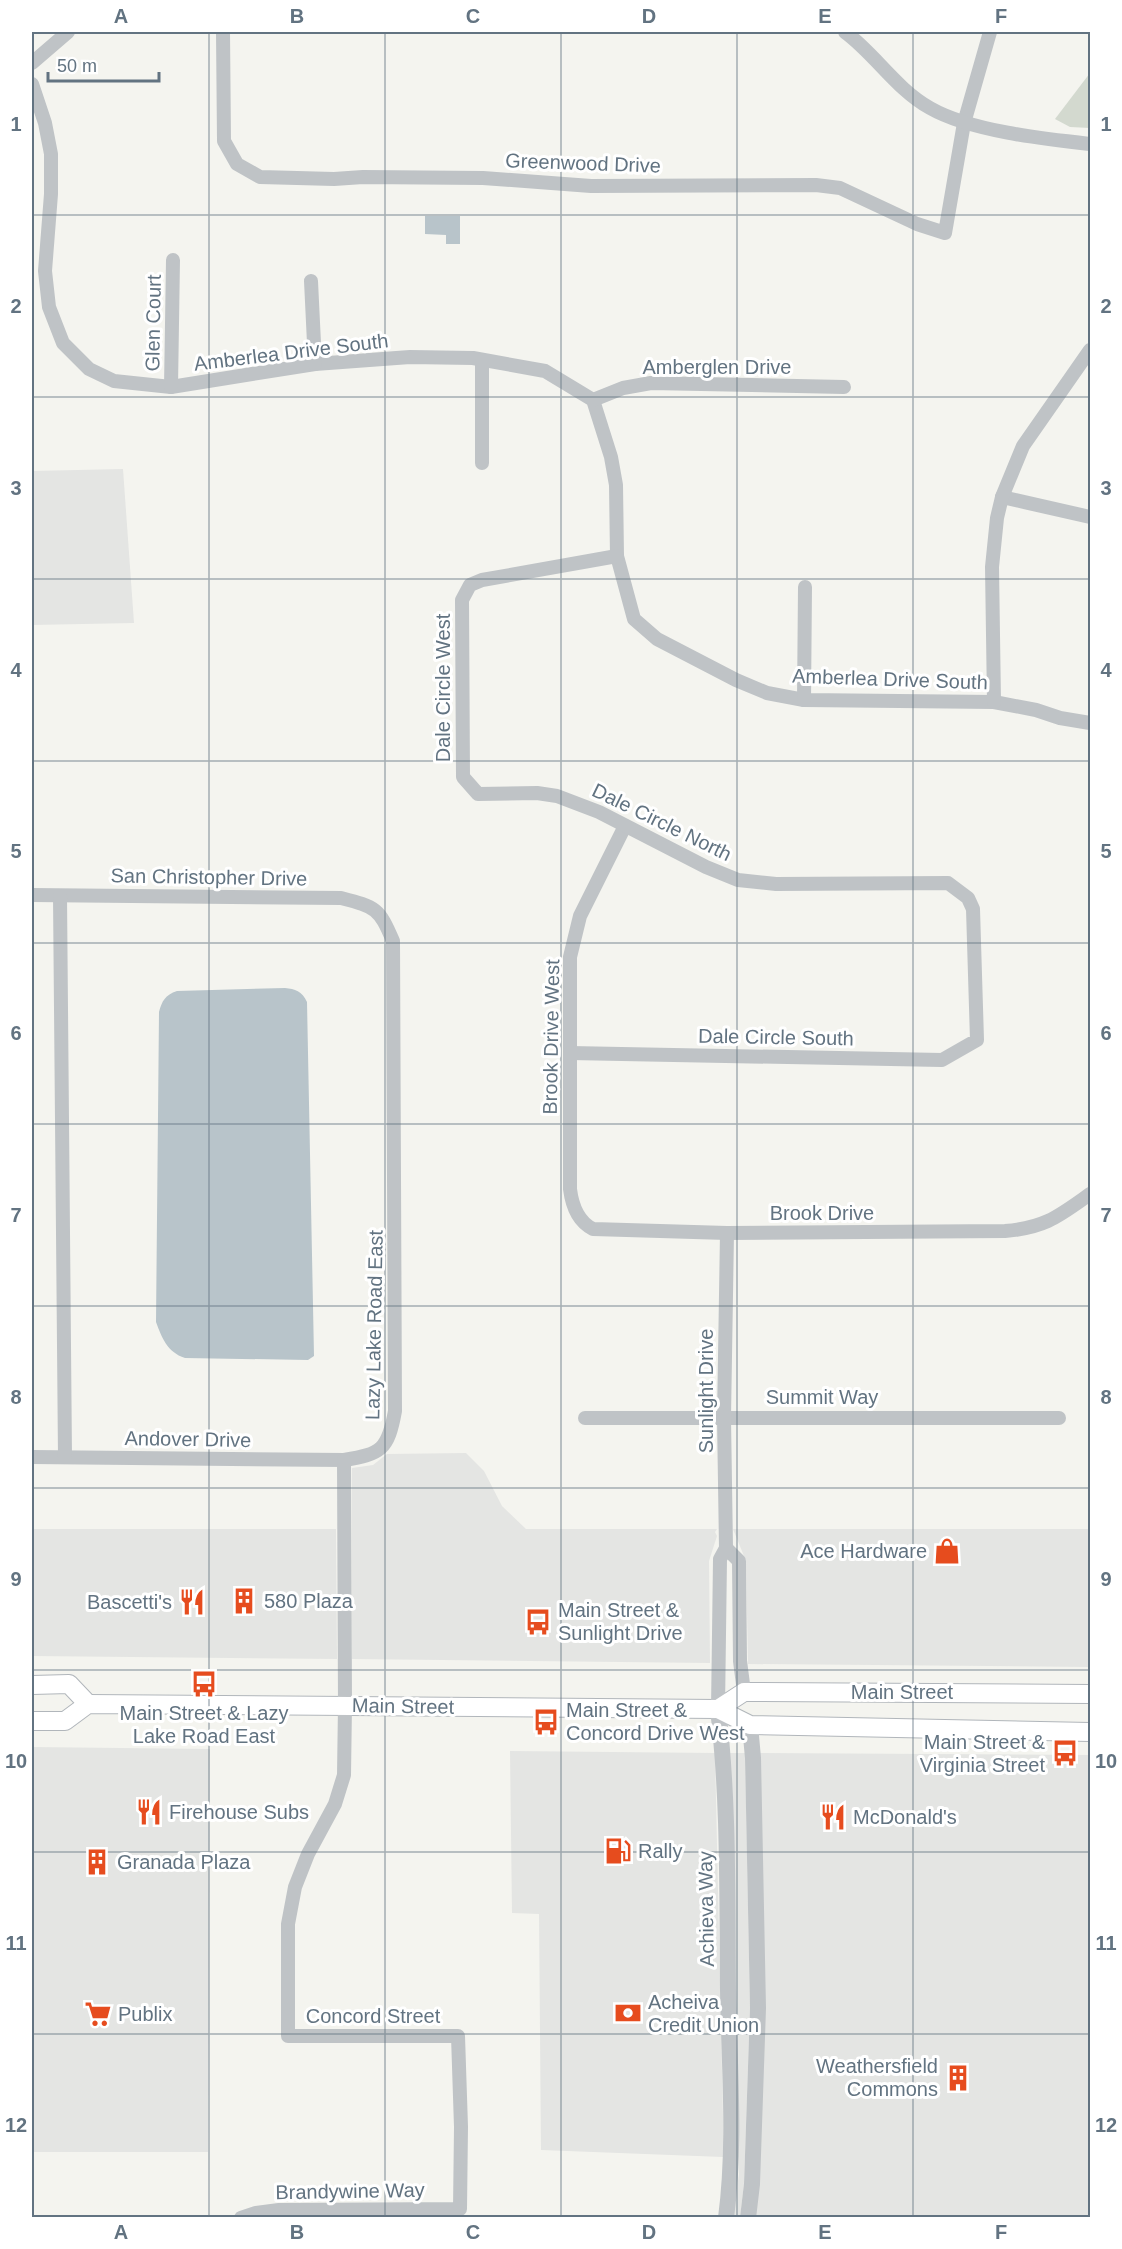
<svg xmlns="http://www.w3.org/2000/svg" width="1122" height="2249" viewBox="0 0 1122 2249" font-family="Arial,sans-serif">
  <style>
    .built { fill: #e4e5e3 }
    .green { fill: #d3d9cf }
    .water { fill: #b8c4ca }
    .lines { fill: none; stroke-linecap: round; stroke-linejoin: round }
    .secondary-casing { stroke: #b1b6bb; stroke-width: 20 }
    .minor { stroke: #bfc3c6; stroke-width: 14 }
    .tertiary { stroke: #bfc3c6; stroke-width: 16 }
    .secondary { stroke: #fff; stroke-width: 18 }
    .grid { fill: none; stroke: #627381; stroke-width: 1.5; stroke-opacity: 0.55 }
    .labels { text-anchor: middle; stroke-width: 6; stroke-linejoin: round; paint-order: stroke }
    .street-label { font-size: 20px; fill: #627381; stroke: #fff }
    .poi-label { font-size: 20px; fill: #627381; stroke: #fff; text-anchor: start }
    .neatline { fill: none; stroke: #627381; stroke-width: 2 }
    .grid-label { font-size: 20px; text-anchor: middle; font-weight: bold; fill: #627381 }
  </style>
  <rect width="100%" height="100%" fill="#f4f4ef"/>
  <g class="built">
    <polygon points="123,469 134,623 32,625 32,471"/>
    <polygon points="466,1453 484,1471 502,1506 526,1529 717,1529 715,1532 717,1536 709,1561 710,1663 352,1659 352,1468 373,1465 387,1454"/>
    <polygon points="32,1529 336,1529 337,1659 32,1656"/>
    <polygon points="733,1529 1090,1529 1090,1667 748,1664 746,1561"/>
    <polygon points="32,1747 210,1749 208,2152 32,2152"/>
    <polygon points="510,1751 715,1753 724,2163 723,2157 541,2150 539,1914 512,1913"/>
    <polygon points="730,1753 745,1753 750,2008 744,2183 740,2218 733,2217 739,2174"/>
    <polygon points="760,1753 1090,1755 1090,2217 755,2218"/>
  </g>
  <polygon class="green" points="1090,73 1090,128 1070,127 1055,119"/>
  <g class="water">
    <polygon points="425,216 460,216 460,244 446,244 446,235 425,234"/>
    <path d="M285,988C295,989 302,991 307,1002L314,1356L308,1360L185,1358C167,1352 162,1338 156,1322L159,1012C162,1001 165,995 177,991Z"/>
  </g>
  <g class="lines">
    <g class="secondary-casing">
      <g id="secondary">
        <polyline points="32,1685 69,1684 88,1704"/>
        <polyline points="718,1709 744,1692 1090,1694"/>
        <polyline points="32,1721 65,1721 88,1704 718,1709 750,1725 1090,1732"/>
      </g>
    </g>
    <g class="minor">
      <polyline points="223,32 224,141 237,164 260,177 334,179 363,177 483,178 591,186 816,185 840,188 917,224 945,233 964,123 990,32"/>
      <path d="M845,32C875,54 896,89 930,108C970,131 1044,139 1090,144"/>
      <polyline points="32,63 68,32"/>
      <polyline points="32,84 45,123 51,154 51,194 45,271 49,307 63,343 89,369 114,381 171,387 315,364 410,357 473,358 545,371 593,400 611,457 616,485 617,556 634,619 657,639 736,680 767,693 804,700 994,702 1036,710 1060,718 1090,723"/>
      <polyline points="311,281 315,364"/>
      <polyline points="482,360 482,463"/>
      <polyline points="171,387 173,260"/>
      <polyline points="593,400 623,388 651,383 844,387"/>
      <polyline points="1002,497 1090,517"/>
      <polyline points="804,700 805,587"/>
      <polyline points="994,702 992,567 997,518 1002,497 1023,446 1090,350"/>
      <path d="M625,826L580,916L570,957V1189C572,1205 577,1221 593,1229L727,1233L1005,1231C1045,1228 1059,1216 1090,1194"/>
      <path d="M32,895L341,898C376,907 379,908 393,941L395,1411C388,1450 381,1454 344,1460L32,1457"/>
      <polyline points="60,896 65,1457"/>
      <polyline points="570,1053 942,1060 977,1040 973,909 968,898 948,883 776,884 738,880 706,867 599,812 557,796 537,793 478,794 463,777 462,600 470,585 482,580 617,556"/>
      <polyline points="585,1418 1059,1418"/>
      <polyline points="726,1548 739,1561 740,1661 744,1692"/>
      <polyline points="718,1709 720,1559 726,1548 724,1418 727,1233"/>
      <polyline points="241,2218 256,2213 279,2210 460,2209 461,2127 458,2036 288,2036 288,1924 295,1887 308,1854 335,1804 344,1775 345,1705 344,1460"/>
    </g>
    <g class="tertiary">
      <path d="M718,1709C729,1802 727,1897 728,1990C729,2066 736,2142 726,2218"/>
      <polyline points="748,2218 752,2184 758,2008 753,1758 750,1725"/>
    </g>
    <use href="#secondary" class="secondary"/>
  </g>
  <path class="grid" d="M209,32V2218M385,32V2218M561,32V2218M737,32V2218M913,32V2218M32,215H1090M32,397H1090M32,579H1090M32,761H1090M32,943H1090M32,1124H1090M32,1306H1090M32,1488H1090M32,1670H1090M32,1852H1090M32,2034H1090"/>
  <defs>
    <g id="shop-bare" transform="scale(2.07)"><path d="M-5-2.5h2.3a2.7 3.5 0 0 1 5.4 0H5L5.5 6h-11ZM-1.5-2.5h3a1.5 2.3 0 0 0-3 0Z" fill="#e64c1e" stroke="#fff" stroke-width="2.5" paint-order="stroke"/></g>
    <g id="building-bare" transform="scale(2.07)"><path d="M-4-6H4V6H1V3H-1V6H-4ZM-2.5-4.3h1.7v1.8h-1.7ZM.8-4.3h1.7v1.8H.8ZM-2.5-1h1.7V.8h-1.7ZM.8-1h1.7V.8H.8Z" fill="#e64c1e" stroke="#fff" stroke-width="2.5" paint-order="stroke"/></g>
    <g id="restaurant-bare" transform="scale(2.07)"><path d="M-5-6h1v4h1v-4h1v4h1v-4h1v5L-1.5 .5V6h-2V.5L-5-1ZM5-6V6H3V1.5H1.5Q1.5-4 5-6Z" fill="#e64c1e" stroke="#fff" stroke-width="2.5" paint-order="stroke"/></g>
    <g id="bus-bare" transform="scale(2.07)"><path d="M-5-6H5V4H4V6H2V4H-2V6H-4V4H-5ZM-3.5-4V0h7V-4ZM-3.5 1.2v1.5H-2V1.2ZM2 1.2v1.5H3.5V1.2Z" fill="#e64c1e" stroke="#fff" stroke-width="2.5" paint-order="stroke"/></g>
    <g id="fuel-bare" transform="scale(2.07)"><path d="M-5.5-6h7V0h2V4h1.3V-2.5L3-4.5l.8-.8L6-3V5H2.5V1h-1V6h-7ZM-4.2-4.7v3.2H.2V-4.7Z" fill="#e64c1e" stroke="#fff" stroke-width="2.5" paint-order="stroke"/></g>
    <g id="bank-bare" transform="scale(2.07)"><path d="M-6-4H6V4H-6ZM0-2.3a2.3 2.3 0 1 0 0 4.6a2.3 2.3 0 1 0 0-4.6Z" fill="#e64c1e" stroke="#fff" stroke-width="2.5" paint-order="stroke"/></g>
    <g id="supermarket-bare" transform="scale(2.07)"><path d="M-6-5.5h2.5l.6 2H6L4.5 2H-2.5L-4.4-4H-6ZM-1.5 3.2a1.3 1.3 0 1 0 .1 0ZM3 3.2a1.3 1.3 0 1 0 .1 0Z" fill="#e64c1e" stroke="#fff" stroke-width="2.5" paint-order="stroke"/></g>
  </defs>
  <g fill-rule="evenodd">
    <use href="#shop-bare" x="947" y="1551"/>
    <use href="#building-bare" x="244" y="1601"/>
    <use href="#restaurant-bare" x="192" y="1602"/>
    <use href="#bus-bare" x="538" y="1622"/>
    <use href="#bus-bare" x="204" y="1684"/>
    <use href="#bus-bare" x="546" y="1722"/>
    <use href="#bus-bare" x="1065" y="1753"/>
    <use href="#restaurant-bare" x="149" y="1812"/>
    <use href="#restaurant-bare" x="833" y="1817"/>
    <use href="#fuel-bare" x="618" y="1851"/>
    <use href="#building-bare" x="97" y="1862"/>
    <use href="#bank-bare" x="628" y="2013"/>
    <use href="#supermarket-bare" x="98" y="2014"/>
    <use href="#building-bare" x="958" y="2078"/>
  </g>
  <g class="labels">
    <g class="street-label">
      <text transform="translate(583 163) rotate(2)" y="7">Greenwood Drive</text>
      <text transform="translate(153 323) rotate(-89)" y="7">Glen Court</text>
      <text transform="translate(291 352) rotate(-7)" y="7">Amberlea Drive South</text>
      <text x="717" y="374">Amberglen Drive</text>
      <text transform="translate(890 679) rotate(2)" y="7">Amberlea Drive South</text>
      <text transform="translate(443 688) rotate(-90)" y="7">Dale Circle West</text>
      <text transform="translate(662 822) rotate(26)" y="7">Dale Circle North</text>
      <text transform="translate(209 877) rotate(1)" y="7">San Christopher Drive</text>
      <text transform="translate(551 1037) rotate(-89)" y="7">Brook Drive West</text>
      <text transform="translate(776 1037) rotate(1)" y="7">Dale Circle South</text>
      <text x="822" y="1220">Brook Drive</text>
      <text transform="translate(374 1325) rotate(-89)" y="7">Lazy Lake Road East</text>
      <text transform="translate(706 1391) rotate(-90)" y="7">Sunlight Drive</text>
      <text x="822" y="1404">Summit Way</text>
      <text transform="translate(188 1439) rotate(1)" y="7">Andover Drive</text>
      <text x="902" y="1699">Main Street</text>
      <text transform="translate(403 1706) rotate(1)" y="7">Main Street</text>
      <text transform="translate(706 1909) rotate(-91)" y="7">Achieva Way</text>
      <text x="373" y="2023">Concord Street</text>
      <text transform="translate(350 2191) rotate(-1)" y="7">Brandywine Way</text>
    </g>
    <g class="poi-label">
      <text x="927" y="1558" text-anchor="end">Ace Hardware</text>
      <text x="264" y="1608">580 Plaza</text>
      <text x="172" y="1609" text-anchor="end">Bascetti's</text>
      <text x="558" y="1617">Main Street &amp;<tspan x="558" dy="23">Sunlight Drive</tspan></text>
      <text x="566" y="1717">Main Street &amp;<tspan x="566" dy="23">Concord Drive West</tspan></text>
      <text x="204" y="1720" text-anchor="middle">Main Street &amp; Lazy<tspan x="204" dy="23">Lake Road East</tspan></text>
      <text x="1045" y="1749" text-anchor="end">Main Street &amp;<tspan x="1045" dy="23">Virginia Street</tspan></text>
      <text x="169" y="1819">Firehouse Subs</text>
      <text x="853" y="1824">McDonald's</text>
      <text x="638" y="1858">Rally</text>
      <text x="117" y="1869">Granada Plaza</text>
      <text x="648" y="2009">Acheiva<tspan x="648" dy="23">Credit Union</tspan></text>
      <text x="118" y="2021">Publix</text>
      <text x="938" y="2073" text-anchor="end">Weathersfield<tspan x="938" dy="23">Commons</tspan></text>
    </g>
  </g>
  <rect width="1122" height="2249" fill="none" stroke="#ffffff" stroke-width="66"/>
  <path d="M48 72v9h111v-9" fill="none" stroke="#627381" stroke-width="3"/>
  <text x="57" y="72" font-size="18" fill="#627381" stroke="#ffffff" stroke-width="4.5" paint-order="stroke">50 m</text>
  <rect x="33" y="33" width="1056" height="2183" class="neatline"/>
  <g class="grid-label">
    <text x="121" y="23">A</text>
    <text x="297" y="23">B</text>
    <text x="473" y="23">C</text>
    <text x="649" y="23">D</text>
    <text x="825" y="23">E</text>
    <text x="1001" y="23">F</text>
    <text x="16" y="131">1</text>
    <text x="1106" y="131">1</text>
    <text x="16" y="313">2</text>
    <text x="1106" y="313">2</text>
    <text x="16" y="495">3</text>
    <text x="1106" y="495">3</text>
    <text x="16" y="677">4</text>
    <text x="1106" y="677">4</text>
    <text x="16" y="858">5</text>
    <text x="1106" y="858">5</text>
    <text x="16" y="1040">6</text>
    <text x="1106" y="1040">6</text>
    <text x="16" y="1222">7</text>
    <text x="1106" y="1222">7</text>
    <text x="16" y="1404">8</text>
    <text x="1106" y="1404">8</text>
    <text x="16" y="1586">9</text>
    <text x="1106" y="1586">9</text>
    <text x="16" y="1768">10</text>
    <text x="1106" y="1768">10</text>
    <text x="16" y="1950">11</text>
    <text x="1106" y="1950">11</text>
    <text x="16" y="2132">12</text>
    <text x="1106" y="2132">12</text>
    <text x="121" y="2239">A</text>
    <text x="297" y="2239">B</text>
    <text x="473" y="2239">C</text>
    <text x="649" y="2239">D</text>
    <text x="825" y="2239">E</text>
    <text x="1001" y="2239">F</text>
  </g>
</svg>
